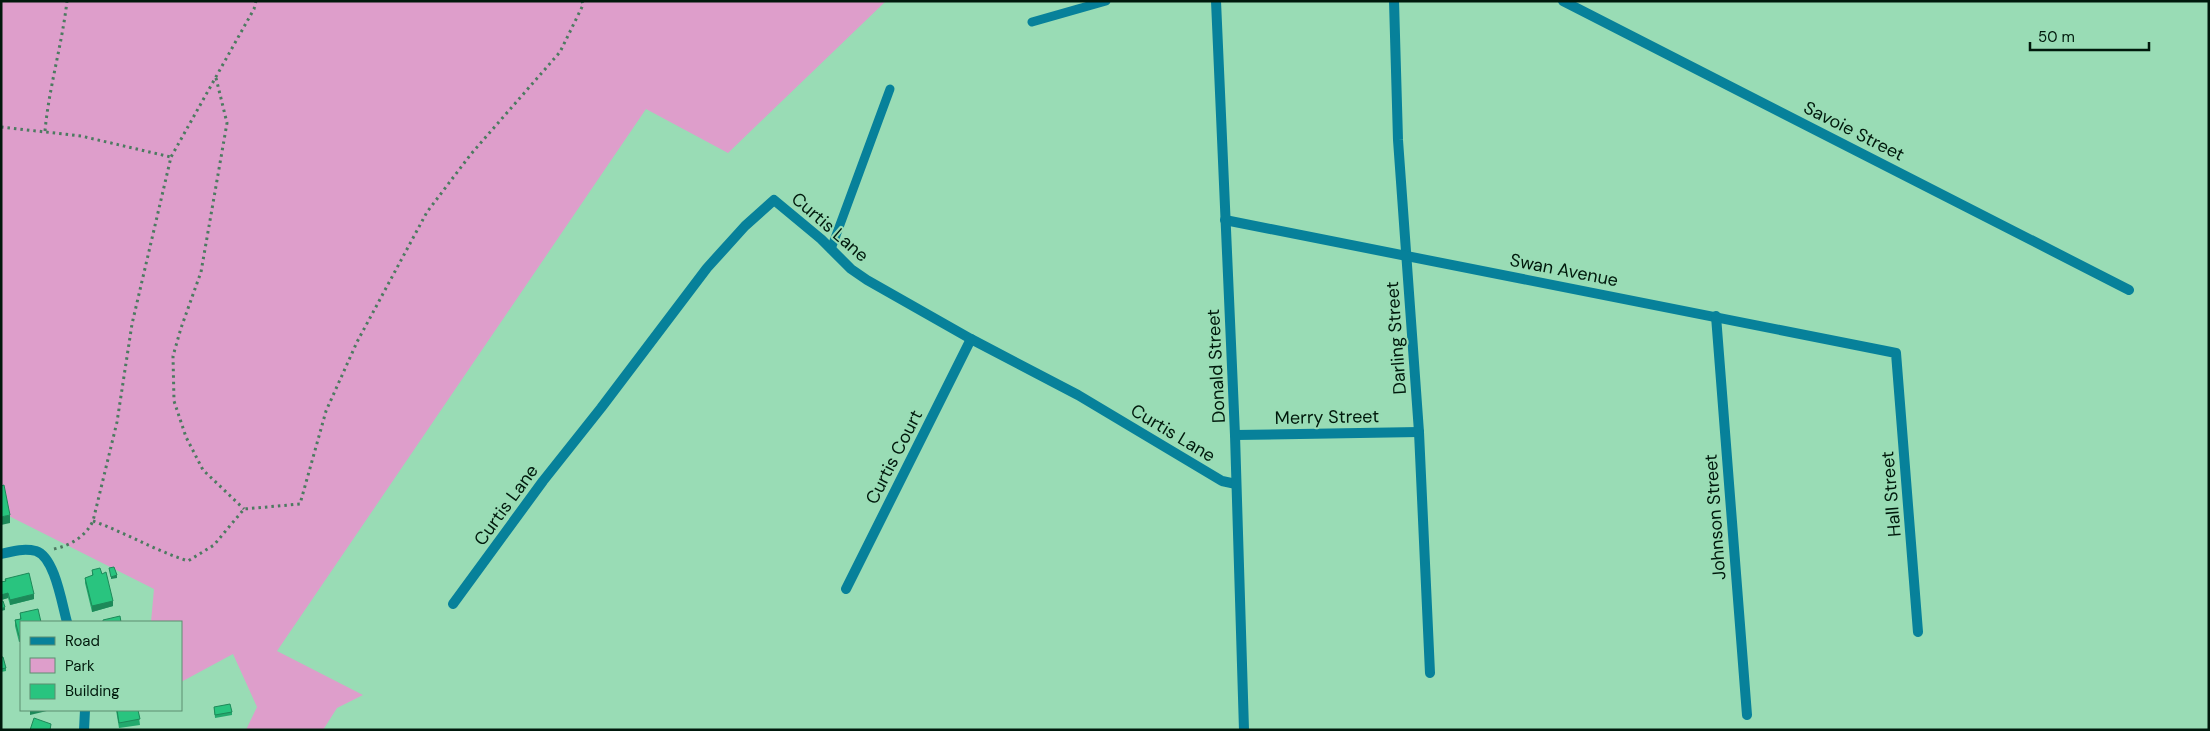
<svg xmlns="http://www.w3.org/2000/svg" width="2210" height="731" viewBox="0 0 2210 731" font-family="'DM Sans',sans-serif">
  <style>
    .green { fill: #de9ecb }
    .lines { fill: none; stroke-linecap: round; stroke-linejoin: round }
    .path { stroke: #4c7a60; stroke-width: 3; stroke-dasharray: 2.5 4; stroke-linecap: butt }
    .service { stroke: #07819a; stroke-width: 9 }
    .minor { stroke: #07819a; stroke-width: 10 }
    .tertiary { stroke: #07819a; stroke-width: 10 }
    .wall { fill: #23a96d }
    .shaded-wall { fill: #1d8959 }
    .building { fill: #29c47f; stroke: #1d8959 }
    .labels { text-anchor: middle; stroke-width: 4; stroke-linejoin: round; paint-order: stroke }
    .street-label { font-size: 18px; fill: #00190c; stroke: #99dcb5 }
  </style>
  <rect width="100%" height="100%" fill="#99dcb5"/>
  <polygon class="green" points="1,1 886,1 728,153 646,109 277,651 363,695 337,708 323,730 246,730 257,707 233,654 181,682 181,622 151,622 154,589 1,512"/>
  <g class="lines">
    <g class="path">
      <polyline points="216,78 227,123 201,272 181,328 173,356 174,401 186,437 203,470 244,509"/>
      <polyline points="1,127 81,136 171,157"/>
      <path d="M45,131C49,87 62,45 67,1"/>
      <path d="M93,521C126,533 154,550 188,561L214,545L244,509L300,504L326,411L357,342L427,212L471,154L560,52L583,5L582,1"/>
      <path d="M54,549C71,545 85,537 93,521L117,422L132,324L171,157L254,9L256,1"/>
    </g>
    <g class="service">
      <polyline points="1032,22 1106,1"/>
      <polyline points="831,249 890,89"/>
    </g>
    <g class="minor">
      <polyline points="1394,1 1398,140 1419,432 1430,673"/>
      <polyline points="1563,1 2129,290"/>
      <polyline points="1225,220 1896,353 1918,632"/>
      <polyline points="1716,316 1747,715"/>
      <polyline points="1235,435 1419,432"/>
      <path d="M1,554C13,551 24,548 36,551C55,557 62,605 67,622"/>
      <polyline points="846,589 971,339"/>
      <polyline points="453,604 543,481 601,408 707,268 745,226 774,200 821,239 851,269 867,280 971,339 1078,395 1222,481 1236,484"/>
      <polyline points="84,730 85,710"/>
    </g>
    <polyline class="tertiary" points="1216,1 1235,435 1244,730"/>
  </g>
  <g class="wall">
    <polygon points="92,570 102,574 113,606 92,612 85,583 85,578 92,576"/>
    <polygon points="5,579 34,599 10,605 8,598 1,600 1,582 5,581"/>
    <polygon points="20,613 41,622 19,642 15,626 15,620 20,619"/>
    <polygon points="1,657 6,668 6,671 1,672"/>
    <polygon points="214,707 232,712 232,715 215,718"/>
    <polygon points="116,710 138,710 140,725 119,728"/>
  </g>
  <g class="shaded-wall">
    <polygon points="10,515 10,523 1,525 1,517"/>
    <polygon points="117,575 117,578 111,579 111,577"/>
    <polygon points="8,593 8,598 1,600 1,595"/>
    <polygon points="34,594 34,599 10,605 10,600"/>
    <polygon points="113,601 113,606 92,612 92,606"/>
    <polygon points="5,607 5,610 1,611 1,609"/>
    <polygon points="19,636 21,636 21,641 19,642"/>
    <polygon points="30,710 51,710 30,715"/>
  </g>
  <g class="building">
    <polygon points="4,485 10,515 1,517 1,486"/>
    <polygon points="114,567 117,575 111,577 109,568"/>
    <polygon points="100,568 102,574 106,572 113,601 92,606 85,578 93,575 92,570"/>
    <polygon points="29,573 34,594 10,600 8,593 1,595 1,582 6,581 5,579"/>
    <polygon points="1,601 3,601 5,607 1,609"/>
    <polygon points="38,609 41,622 21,622 21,636 19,636 15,620 21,619 20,613"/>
    <polygon points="120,616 121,622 103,622 103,620"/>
    <polygon points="1,657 3,657 6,668 1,669"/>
    <polygon points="230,704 232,712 215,715 214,707"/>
    <polygon points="117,710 138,710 140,719 119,723"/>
    <polygon points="34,718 51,724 50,730 30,730"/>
  </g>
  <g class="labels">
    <g class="street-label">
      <text transform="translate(1854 131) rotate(27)" y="6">Savoie Street</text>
      <text transform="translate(830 227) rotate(41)" y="6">Curtis Lane</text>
      <text transform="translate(1564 270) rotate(11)" y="6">Swan Avenue</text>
      <text transform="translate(1396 338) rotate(-94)" y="6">Darling Street</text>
      <text transform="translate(1216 366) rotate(-93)" y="6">Donald Street</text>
      <text transform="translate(1327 417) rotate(-1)" y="6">Merry Street</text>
      <text transform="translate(1173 433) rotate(31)" y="6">Curtis Lane</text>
      <text transform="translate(894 457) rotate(-63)" y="6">Curtis Court</text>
      <text transform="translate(1891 494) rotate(-95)" y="6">Hall Street</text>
      <text transform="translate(506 505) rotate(-54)" y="6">Curtis Lane</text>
      <text transform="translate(1715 517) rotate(-94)" y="6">Johnson Street</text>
    </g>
  </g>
  <rect width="2210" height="731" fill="none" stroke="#00190c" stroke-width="5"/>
  <rect x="20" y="621" width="162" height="90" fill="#99dcb5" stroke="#5c8e71"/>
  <rect x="30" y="637" width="25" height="8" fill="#07819a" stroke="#5c8e71"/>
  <text x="65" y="646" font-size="15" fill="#00190c">Road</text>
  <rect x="30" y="658" width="25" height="15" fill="#de9ecb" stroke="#5c8e71"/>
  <text x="65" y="671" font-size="15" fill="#00190c">Park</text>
  <rect x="30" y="684" width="25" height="15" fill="#29c47f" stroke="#5c8e71"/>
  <text x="65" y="696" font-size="15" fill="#00190c">Building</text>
  <path d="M2030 42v8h119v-8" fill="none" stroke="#00190c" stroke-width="2.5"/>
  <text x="2038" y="42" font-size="15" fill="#00190c" stroke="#99dcb5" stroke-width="4" paint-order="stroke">50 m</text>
</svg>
